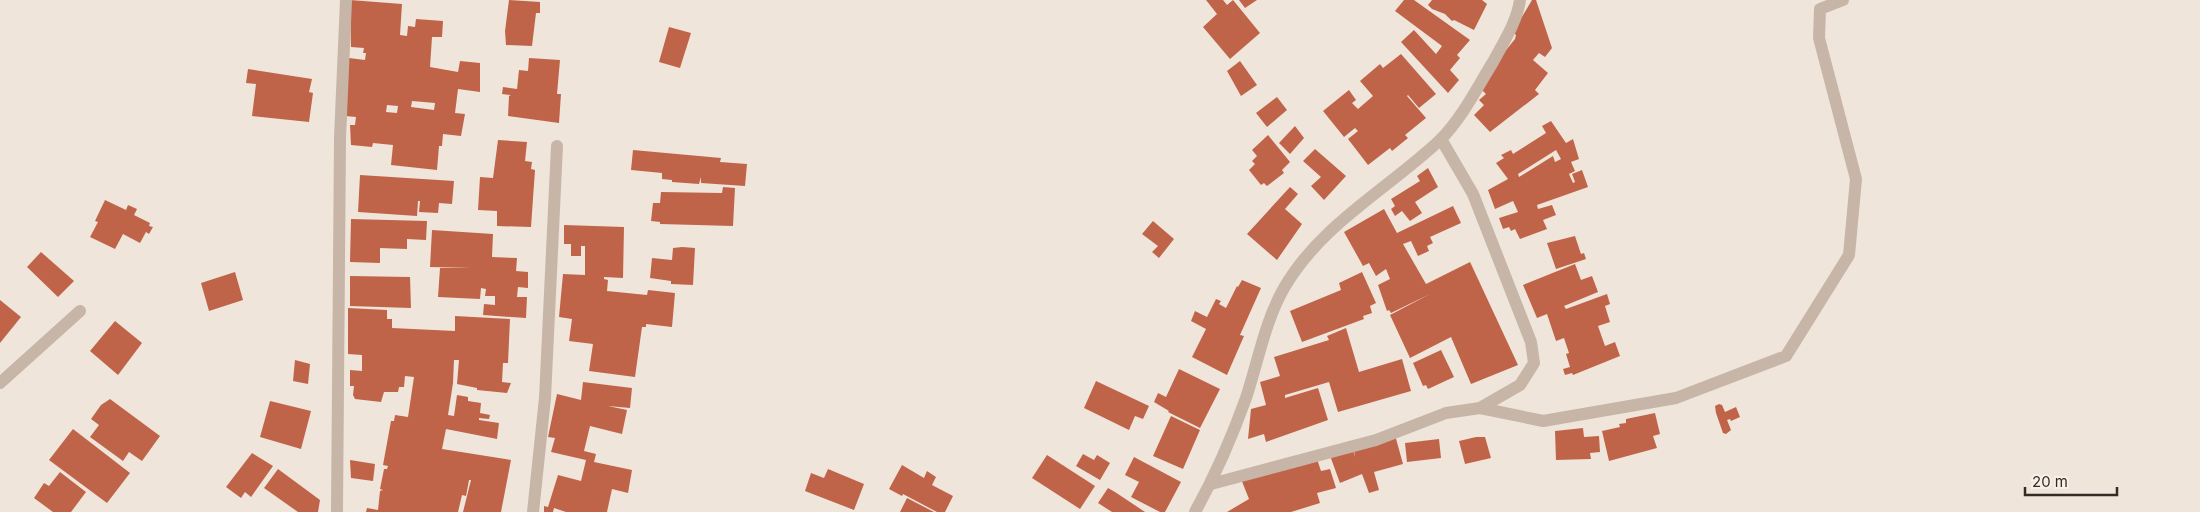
<svg xmlns="http://www.w3.org/2000/svg" width="2200" height="512" viewBox="0 0 2200 512" font-family="Inter,sans-serif">
  <style>
    .building { fill: #c06449; fill-rule: evenodd }
    .lines { fill: none; stroke-linecap: round; stroke-linejoin: round }
    .minor { stroke: #c7b5a7; stroke-width: 12 }
  </style>
  <rect width="100%" height="100%" fill="#f0e5da"/>
  <g class="building">
    <path d="M350,0L402,4L400,35L407,36L408,26L415,27L416,19L443,21L442,37H432L430,67L458,72L460,61L480,63V92L458,89L455,113L465,114L461,136L443,134L442,146H439L437,170L391,165L393,145L373,143L372,147L351,145L350,125H355L356,117L345,116L349,58L365,60L366,53H363L364,48L351,47ZM412,101L435,103L434,110L411,107ZM387,105L398,106L397,113L386,112Z"/>
    <polygon points="509,0 540,2 540,13 536,13 532,46 506,45 505,31"/>
    <polygon points="1206,0 1223,0 1227,5 1233,0 1260,33 1230,59 1203,27 1217,14"/>
    <polygon points="1239,0 1257,0 1245,8"/>
    <polygon points="1404,0 1414,0 1470,40 1457,55 1460,58 1450,70 1459,80 1448,93 1401,42 1414,30 1436,54 1442,46 1395,11"/>
    <polygon points="1432,0 1482,0 1487,4 1474,30 1454,20 1452,21 1445,14 1432,9 1428,5"/>
    <polygon points="1532,0 1536,0 1552,48 1545,57 1539,53 1533,60 1548,73 1535,90 1539,94 1490,132 1474,115 1484,105 1479,100 1486,94 1480,88 1498,60 1515,39 1516,35 1513,32"/>
    <polygon points="669,27 691,33 680,68 659,62"/>
    <polygon points="1401,54 1436,94 1419,108 1408,95 1407,96 1426,118 1405,135 1408,138 1392,151 1390,148 1368,165 1348,139 1358,131 1355,128 1344,137 1323,111 1349,90 1356,100 1352,103 1358,109 1373,96 1360,81 1380,64 1383,68"/>
    <polygon points="529,58 560,60 557,94 561,94 559,123 508,116 509,96 511,95 502,94 503,87 517,89 519,70 528,71"/>
    <polygon points="1240,61 1257,85 1241,96 1227,71"/>
    <polygon points="248,69 312,79 309,92 313,93 309,122 252,116 256,84 246,83"/>
    <polygon points="1277,97 1287,110 1267,127 1256,113"/>
    <path d="M1551,121L1566,143L1573,139L1579,159L1571,162L1575,171L1569,174L1573,183L1575,182L1572,174L1582,170L1588,187L1537,205L1538,209L1552,205L1556,215L1543,220L1547,229L1520,239L1515,229L1511,231L1509,227L1503,229L1499,218L1518,212L1513,201L1495,209L1488,190L1508,179L1496,163L1504,158L1501,155L1511,150L1513,154L1546,133L1542,126ZM1556,150L1561,159L1555,162L1553,156L1519,177L1518,174Z"/>
    <polygon points="1295,126 1304,138 1290,154 1279,143"/>
    <polygon points="1268,135 1290,162 1282,170 1284,173 1267,186 1264,183 1261,185 1249,170 1255,164 1252,161 1257,156 1252,150"/>
    <polygon points="498,140 527,142 525,161 532,162 531,169 535,170 531,227 497,226 497,211 478,210 480,177 493,178"/>
    <polygon points="1315,149 1346,176 1324,200 1311,186 1321,177 1303,161"/>
    <polygon points="633,150 721,158 720,162 747,164 745,186 701,183 701,177 699,184 672,182 672,180 662,179 662,173 631,170"/>
    <polygon points="1428,168 1438,187 1415,202 1422,213 1410,221 1402,211 1395,216 1391,209 1395,206 1391,199 1420,181 1417,176"/>
    <polygon points="360,175 454,181 452,204 439,203 438,213 419,212 420,201 418,201 417,216 358,212"/>
    <polygon points="723,187 735,188 733,226 660,224 660,222 651,221 653,203 660,203 661,192 722,193"/>
    <polygon points="1290,187 1298,194 1285,209 1302,224 1277,260 1247,234"/>
    <polygon points="105,200 126,210 128,205 137,209 134,215 150,223 149,226 153,227 149,234 146,232 140,243 123,234 115,249 90,237 98,222 95,221"/>
    <polygon points="1453,206 1461,223 1430,237 1433,243 1427,246 1429,251 1418,256 1411,241 1403,244 1426,284 1470,262 1471,264 1518,365 1471,384 1451,337 1410,358 1390,315 1430,294 1391,313 1389,310 1387,311 1378,285 1390,279 1386,269 1376,276 1369,263 1363,266 1344,232 1384,209 1397,233"/>
    <polygon points="351,219 427,221 426,240 407,239 407,249 380,248 380,263 350,262"/>
    <polygon points="1153,221 1174,239 1159,258 1152,252 1158,246 1142,234"/>
    <polygon points="564,225 624,227 623,278 604,277 604,279 608,280 607,291 647,295 648,290 675,293 672,327 646,324 646,327 642,327 635,377 589,371 593,344 569,341 572,319 559,317 563,274 585,275 585,246 581,246 581,256 571,256 571,244 564,244"/>
    <polygon points="432,230 493,234 492,257 517,258 516,271 528,272 528,288 518,287 517,297 527,297 526,318 483,315 484,304 495,305 495,296 485,296 486,289 481,288 480,299 438,297 440,268 472,268 430,267"/>
    <polygon points="1575,236 1581,254 1584,253 1586,259 1556,269 1547,243"/>
    <polygon points="682,247 695,248 693,285 671,284 671,281 650,278 652,258 672,260 673,248"/>
    <polygon points="41,252 74,281 58,297 27,267"/>
    <polygon points="1575,264 1581,280 1592,276 1598,292 1564,306 1566,309 1607,294 1610,304 1605,306 1610,322 1598,326 1605,346 1615,342 1620,356 1573,375 1572,373 1565,375 1563,369 1570,367 1566,354 1569,353 1564,338 1556,341 1547,314 1537,318 1523,285"/>
    <polygon points="235,272 243,300 209,311 201,283"/>
    <polygon points="1362,272 1376,303 1370,306 1372,313 1363,316 1364,319 1302,342 1290,311 1341,290 1339,283"/>
    <polygon points="350,276 410,277 411,308 350,306"/>
    <polygon points="1242,280 1261,288 1240,335 1244,336 1227,375 1192,357 1206,329 1191,321 1195,311 1207,317 1216,299 1221,301 1219,304 1226,308 1237,286 1238,287"/>
    <polygon points="0,300 21,317 0,343"/>
    <polygon points="348,308 387,310 387,319 392,319 392,328 455,331 455,316 510,319 508,363 503,363 502,382 511,383 507,393 477,390 477,388 457,384 459,360 454,360 453,383 448,415 454,416 457,395 468,397 468,401 481,403 480,413 490,415 489,419 479,418 479,420 499,423 497,439 446,429 442,449 511,460 501,512 463,512 471,480 469,480 466,496 462,495 458,512 366,512 367,508 378,510 380,491 383,490 380,489 384,469 387,469 388,466 383,465 391,421 394,421 395,415 408,417 414,377 405,376 404,387 399,387 398,392 384,392 381,402 355,399 353,395 354,386 350,386 350,370 362,371 362,355 348,354"/>
    <polygon points="115,321 142,343 118,375 90,351"/>
    <polygon points="1346,328 1359,372 1402,359 1411,391 1338,412 1329,382 1285,395 1285,398 1318,388 1328,420 1266,442 1264,434 1248,439 1251,409 1266,405 1260,382 1280,376 1274,357 1329,340 1327,336"/>
    <polygon points="1441,350 1454,377 1428,389 1426,385 1423,386 1413,363"/>
    <polygon points="295,360 310,364 308,384 293,381"/>
    <polygon points="1179,369 1220,389 1200,428 1168,412 1169,411 1154,402 1158,393 1166,397"/>
    <polygon points="1096,381 1149,406 1143,419 1135,416 1129,430 1084,408"/>
    <polygon points="583,382 632,388 630,408 608,406 627,410 622,434 590,426 584,451 596,454 594,462 632,470 628,493 612,489 607,512 566,512 554,508 553,512 544,512 544,506 548,507 558,475 581,481 586,460 551,452 555,438 548,437 557,394 581,400"/>
    <polygon points="110,399 160,436 142,461 129,452 123,461 90,437 99,425 91,419 101,405"/>
    <polygon points="270,401 311,411 301,449 260,437"/>
    <polygon points="1719,404 1722,405 1725,412 1736,407 1740,417 1731,421 1730,419 1727,420 1731,430 1726,434 1723,433 1716,413 1715,406"/>
    <polygon points="1655,413 1660,434 1653,436 1657,448 1609,461 1602,431 1620,427 1619,424 1626,423 1626,419"/>
    <polygon points="1171,416 1200,430 1183,469 1153,456"/>
    <polygon points="1583,428 1584,437 1599,436 1600,452 1590,453 1591,459 1556,460 1555,431"/>
    <polygon points="73,429 130,473 107,503 49,460"/>
    <polygon points="1395,435 1403,464 1374,472 1379,490 1369,493 1362,474 1340,483 1329,453 1351,444 1355,457 1353,445"/>
    <polygon points="1476,437 1485,437 1491,458 1465,464 1459,441"/>
    <polygon points="1439,439 1441,458 1407,462 1405,443"/>
    <polygon points="252,453 273,466 251,497 245,492 241,498 226,487"/>
    <polygon points="1083,454 1094,460 1097,455 1110,463 1100,480 1076,466"/>
    <polygon points="1047,455 1095,486 1080,509 1032,478"/>
    <polygon points="1316,456 1321,471 1330,469 1336,488 1317,493 1320,503 1291,512 1227,512 1249,499 1241,479"/>
    <polygon points="1134,457 1181,482 1165,512 1160,512 1131,497 1139,482 1125,475"/>
    <polygon points="350,460 375,464 373,481 351,478"/>
    <polygon points="902,465 924,478 927,471 936,477 932,485 953,496 945,512 937,512 903,494 902,496 889,489"/>
    <polygon points="278,469 320,500 318,512 298,512 264,488"/>
    <polygon points="828,469 864,484 854,510 805,491 811,473 824,478"/>
    <polygon points="60,472 86,492 71,512 53,512 34,498 44,483 49,486"/>
    <polygon points="1108,488 1115,492 1145,512 1112,512 1098,503"/>
    <polygon points="907,498 934,512 900,512"/>
  </g>
  <g class="lines">
    <g class="minor">
      <polyline points="0,383 80,311"/>
      <polyline points="1480,408 1543,421 1676,398 1786,356 1849,255 1856,179 1819,38 1820,9 1843,0"/>
      <polyline points="1211,484 1376,440 1446,413 1480,408 1520,385 1534,363 1531,342 1473,194 1441,139"/>
      <polyline points="337,512 340,138 346,0"/>
      <polyline points="533,512 545,398 557,146"/>
      <path d="M1195,512C1215,476 1232,437 1246,398C1258,362 1265,321 1284,288C1321,224 1388,189 1440,140C1461,120 1478,86 1493,62C1503,43 1517,22 1520,0"/>
    </g>
  </g>
  <path d="M2025 487v8h92v-8" fill="none" stroke="#342b27" stroke-width="2.5"/>
  <text x="2032" y="487" font-size="15" fill="#342b27" stroke="#f8f0e6" stroke-width="4" paint-order="stroke">20 m</text>
</svg>
